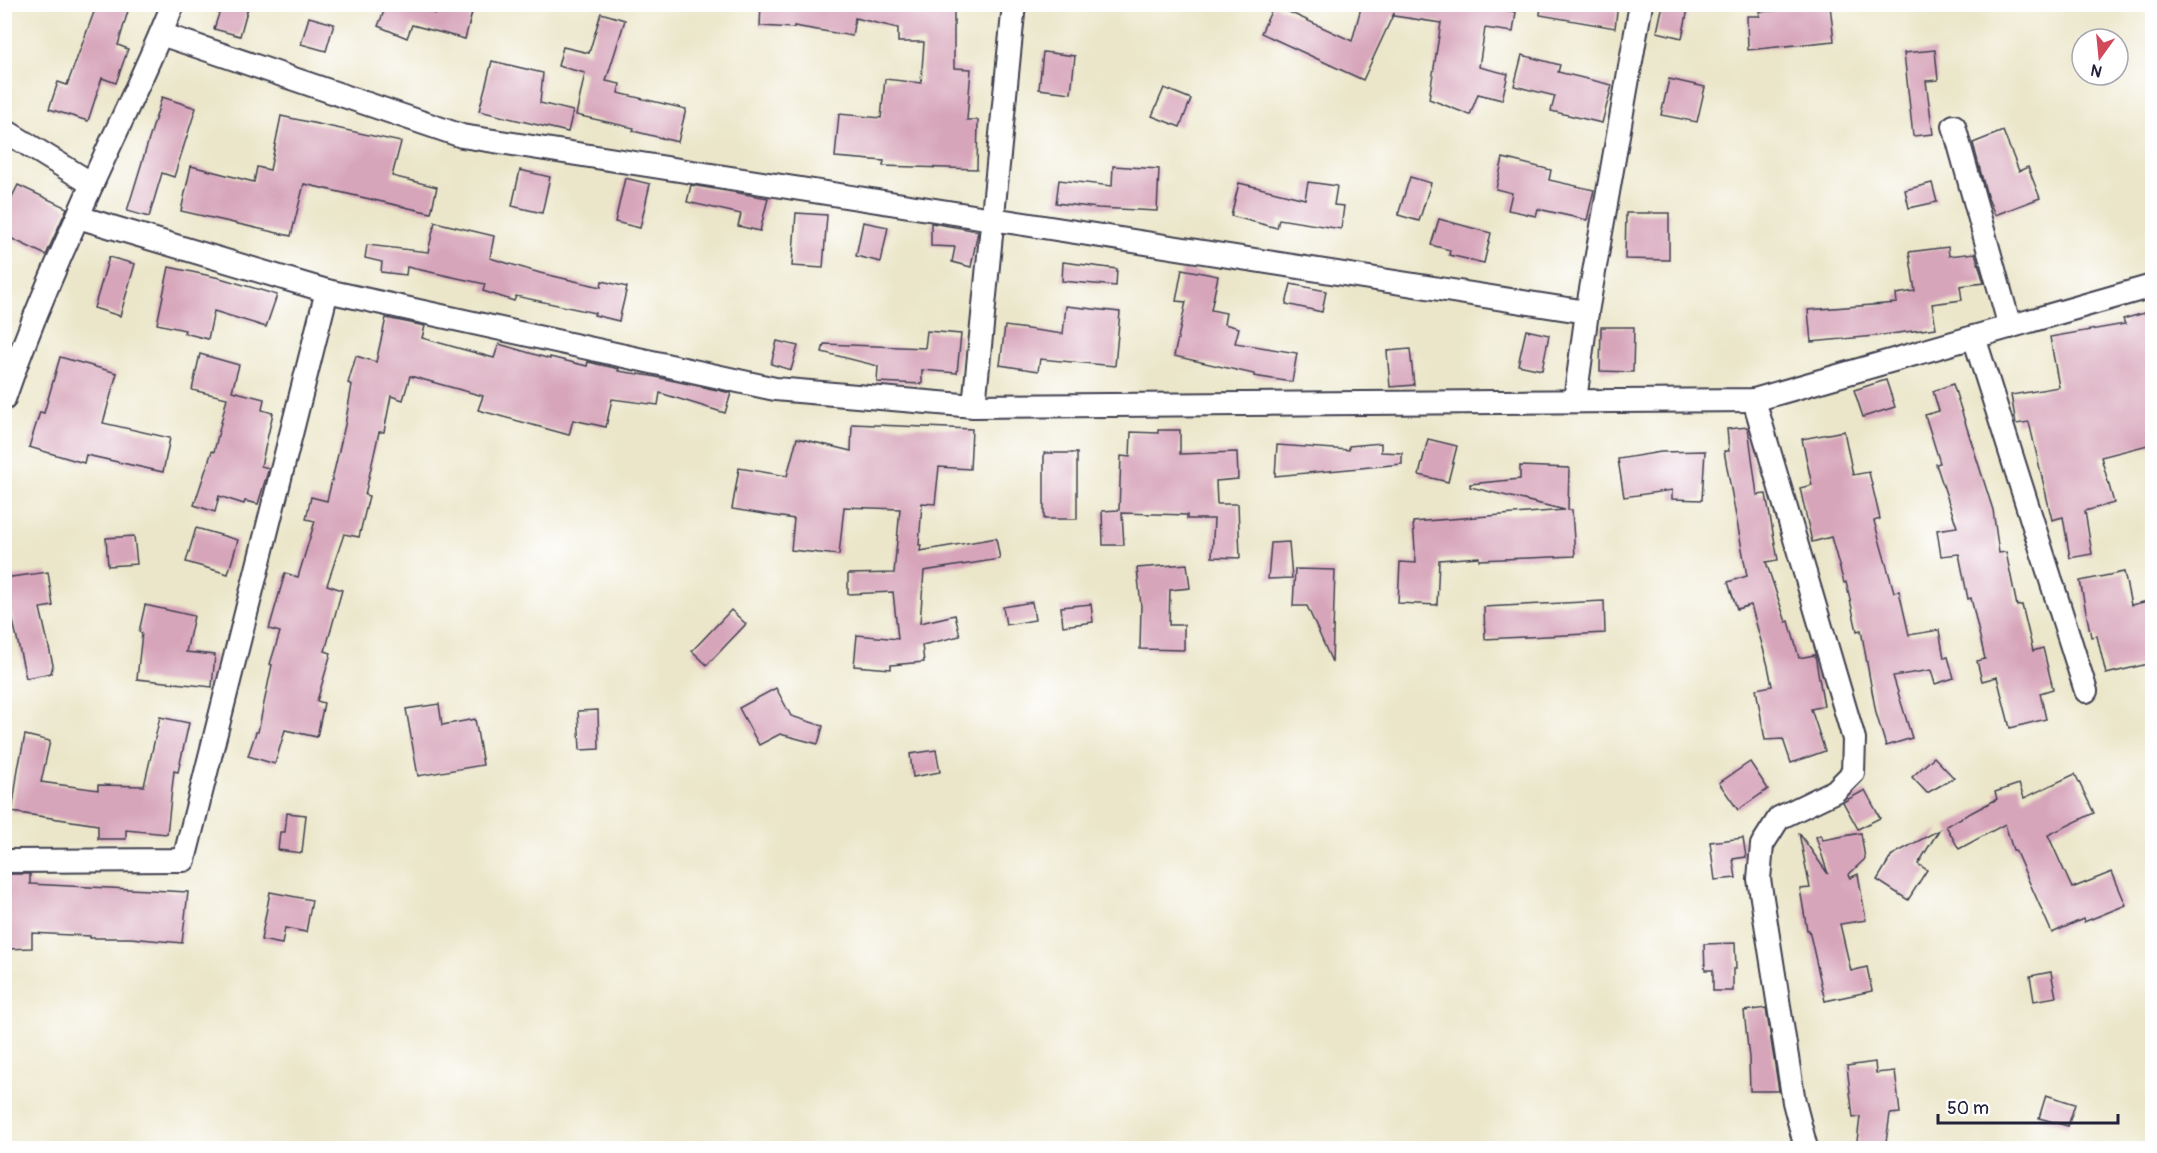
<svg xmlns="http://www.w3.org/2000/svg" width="2157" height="1153" viewBox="0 0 2157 1153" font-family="Pangolin,sans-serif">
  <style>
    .building { fill: #d7a5ba }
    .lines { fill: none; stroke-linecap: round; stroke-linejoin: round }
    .minor-casing { stroke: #403f50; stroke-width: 26 }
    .minor { stroke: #fff; stroke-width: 22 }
  </style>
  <rect width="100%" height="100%" fill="#fff"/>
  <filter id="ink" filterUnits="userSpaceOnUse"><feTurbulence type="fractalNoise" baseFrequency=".0167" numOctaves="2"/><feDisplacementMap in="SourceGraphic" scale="12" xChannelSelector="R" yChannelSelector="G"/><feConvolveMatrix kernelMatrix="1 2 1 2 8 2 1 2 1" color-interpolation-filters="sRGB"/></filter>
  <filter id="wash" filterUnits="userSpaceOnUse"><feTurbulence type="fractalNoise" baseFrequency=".008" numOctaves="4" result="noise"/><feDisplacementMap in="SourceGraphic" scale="24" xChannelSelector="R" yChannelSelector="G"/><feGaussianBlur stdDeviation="1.35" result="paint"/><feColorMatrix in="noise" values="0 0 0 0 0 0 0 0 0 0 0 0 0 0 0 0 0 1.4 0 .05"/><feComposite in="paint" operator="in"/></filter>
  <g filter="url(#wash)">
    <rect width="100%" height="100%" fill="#ebe6c9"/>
    <g id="blocks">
      <g class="building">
        <polygon points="97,4 130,4 118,45 128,49 116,83 102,78 88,121 49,109 58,82 67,85"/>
        <polygon points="222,4 249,4 240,36 214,29"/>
        <polygon points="387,4 410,4 435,14 437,4 458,4 473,9 465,39 412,25 407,38 378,26"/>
        <polygon points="761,4 954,4 954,68 971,69 967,120 978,120 977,169 883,166 884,161 835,157 839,114 881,118 885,79 921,83 924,42 898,42 898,28 855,18 852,36 794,26 794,28 760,26"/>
        <polygon points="1362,4 1468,4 1516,12 1513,32 1485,28 1479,67 1508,74 1502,100 1478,94 1470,115 1429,99 1441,23 1394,16 1394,13 1363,80 1261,33 1274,5 1352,41"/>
        <polygon points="1541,4 1618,4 1615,28 1540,15"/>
        <polygon points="1663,4 1689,4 1682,38 1657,32"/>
        <polygon points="1830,5 1834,41 1748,50 1747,16 1760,16 1759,12"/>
        <polygon points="601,13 625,20 606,81 620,84 618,93 686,109 678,142 633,131 634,128 576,115 585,73 558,66 563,47 589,53"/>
        <polygon points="309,17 334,24 326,51 301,44"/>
        <polygon points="1935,50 1938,80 1926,81 1933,134 1913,136 1904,53"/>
        <polygon points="1043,52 1075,56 1071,93 1039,89"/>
        <polygon points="1522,55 1560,65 1558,72 1612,85 1602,123 1551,111 1555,96 1514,86"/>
        <polygon points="492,61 543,73 540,103 573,111 568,132 479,111"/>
        <polygon points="1669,79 1705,87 1697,122 1661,115"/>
        <polygon points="1164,88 1191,99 1180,127 1152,116"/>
        <polygon points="162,97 196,108 174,177 162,173 149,217 127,211"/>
        <polygon points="281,116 401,142 392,176 437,187 431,213 304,184 291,236 181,211 191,166 254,182 257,167 270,170"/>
        <polygon points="2003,131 2019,171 2028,167 2040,198 1995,215 1987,196 1973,143"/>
        <polygon points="1503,158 1551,170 1549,180 1594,190 1587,220 1538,209 1536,216 1508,210 1512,193 1496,189"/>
        <polygon points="1113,166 1159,169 1157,211 1098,208 1056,203 1059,180 1112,186"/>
        <polygon points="520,170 550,177 542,213 512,206"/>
        <polygon points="1410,177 1431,183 1419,221 1398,215"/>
        <polygon points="625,178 650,184 640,228 615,222"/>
        <polygon points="1308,182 1337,186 1334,205 1344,206 1341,229 1279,219 1277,228 1231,216 1239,183 1305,199"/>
        <polygon points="1932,183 1937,202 1909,208 1905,190"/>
        <polygon points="18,185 67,208 46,255 4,235 4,213"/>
        <polygon points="691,185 768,198 760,231 738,226 741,214 687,202"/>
        <polygon points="796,213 827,215 823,268 792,266"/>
        <polygon points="1626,213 1669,213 1669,260 1625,259"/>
        <polygon points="1439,219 1491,233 1484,263 1449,255 1450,250 1431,245"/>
        <polygon points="435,222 494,236 490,258 540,273 601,287 602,281 627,287 619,321 594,315 595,313 516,296 514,301 483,291 485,284 407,267 406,275 381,272 382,262 365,258 367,245 428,252"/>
        <polygon points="863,222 888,227 881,262 856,256"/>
        <polygon points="931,223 978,231 971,267 952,262 955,247 931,246"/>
        <polygon points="1948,247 1949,256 1975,253 1984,283 1960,286 1962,300 1932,304 1936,328 1875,336 1811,342 1808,310 1897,303 1896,294 1915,291 1909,252"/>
        <polygon points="109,257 135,264 120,316 94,308"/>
        <polygon points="1063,262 1117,269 1116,286 1062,281"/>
        <polygon points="169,267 220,278 277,295 266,327 214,311 208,339 184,333 185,330 157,324"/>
        <polygon points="1182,269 1218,276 1211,310 1226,313 1224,324 1239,328 1235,343 1297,353 1292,382 1254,376 1254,374 1174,356 1186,302 1176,301"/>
        <polygon points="1291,284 1326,291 1322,312 1286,304"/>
        <polygon points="1066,306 1120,312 1115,366 1040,359 1038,371 1000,365 1005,326 1063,334"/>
        <polygon points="2152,311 2152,444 2101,457 2114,503 2085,511 2092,554 2070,558 2063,517 2052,520 2029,422 2016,424 2011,395 2059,387 2050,337 2125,324 2123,319"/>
        <polygon points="386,318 425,326 422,338 494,358 499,344 550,359 550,357 587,366 588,362 619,369 618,371 651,376 731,393 725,413 660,393 658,405 612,399 606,427 573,420 569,435 478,410 483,396 410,376 403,400 391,396 384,432 379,432 365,495 369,496 359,537 344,534 327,585 342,590 325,651 331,653 317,701 324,703 317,737 285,730 275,764 248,756 256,732 258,732 272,665 270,664 280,632 269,629 285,573 298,577 315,521 306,519 311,497 327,501 345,425 352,385 348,383 356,356 376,362"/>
        <polygon points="1601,327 1634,327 1633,372 1600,371"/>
        <polygon points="1526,330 1549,335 1542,370 1518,365"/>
        <polygon points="927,331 961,334 957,373 922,370 922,384 877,382 878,366 822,352 824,344 925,348"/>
        <polygon points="777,341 798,346 791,370 771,364"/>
        <polygon points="1410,349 1414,385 1390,387 1387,351"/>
        <polygon points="200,354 239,365 232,391 264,399 262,410 273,413 261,466 269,468 258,504 245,501 244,504 219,496 215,512 194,505 212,451 214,452 227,398 192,390"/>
        <polygon points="60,357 117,373 103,423 170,438 163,472 86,455 84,463 29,447 40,412 44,413"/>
        <polygon points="1886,380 1895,407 1863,417 1854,390"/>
        <polygon points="1953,384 1993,510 1999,553 2006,552 2017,606 2022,605 2033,651 2043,648 2053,689 2040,693 2046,719 2010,728 1997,677 1982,681 1977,661 1985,659 1971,598 1968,599 1959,554 1941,556 1937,530 1957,527 1936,464 1940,463 1925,415 1939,411 1933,391"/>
        <polygon points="852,424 972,429 970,469 939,467 935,504 922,503 919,545 921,545 920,551 996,538 1000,559 924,571 920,623 955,615 960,636 922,645 924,662 891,665 891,669 854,666 857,635 898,639 893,592 848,594 848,574 894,573 900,509 844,507 839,555 791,550 794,519 732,509 739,468 787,476 797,438 851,451"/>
        <polygon points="1748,427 1757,495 1766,494 1778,560 1766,562 1786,622 1789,621 1799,658 1815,655 1824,706 1811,709 1825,751 1791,763 1783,739 1765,740 1756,689 1772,686 1768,666 1751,605 1737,609 1728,582 1747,576 1724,451 1729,451 1727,429"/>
        <polygon points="1158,430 1180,430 1180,454 1237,452 1238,479 1216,481 1217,504 1238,504 1240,558 1212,557 1214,519 1187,519 1187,515 1122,513 1124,545 1103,545 1102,511 1119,510 1121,456 1130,457 1131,432 1158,433"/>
        <polygon points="1844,431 1853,475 1869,472 1880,519 1874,521 1894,592 1899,591 1909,635 1939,630 1944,658 1948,657 1954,678 1935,684 1931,670 1893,676 1912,738 1886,746 1876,713 1861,630 1857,631 1846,582 1844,583 1831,537 1812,542 1800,488 1812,485 1802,439"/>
        <polygon points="1428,439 1457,446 1448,482 1419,475"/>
        <polygon points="1381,443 1381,452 1402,453 1402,464 1275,476 1277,445 1349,450 1349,446"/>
        <polygon points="1705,451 1702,500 1672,499 1672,490 1624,497 1618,459 1661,452"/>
        <rect x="1044" y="453" width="33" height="66"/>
        <polygon points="1520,466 1569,468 1568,510 1572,510 1575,556 1479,560 1479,557 1439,560 1437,605 1398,603 1400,562 1416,563 1413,522 1565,510 1470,487 1470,484 1520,479"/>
        <polygon points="196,528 238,540 228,574 186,562"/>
        <polygon points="134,536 137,564 108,566 106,538"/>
        <polygon points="1289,542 1292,578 1268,579 1271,543"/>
        <polygon points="1187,564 1190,588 1170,590 1169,625 1184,625 1184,650 1140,649 1141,606 1137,568"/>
        <polygon points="1295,569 1335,570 1332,662 1307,606 1293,606"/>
        <polygon points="48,572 53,606 40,608 53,665 51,673 26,678 11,612 9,612 4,578"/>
        <polygon points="2124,572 2131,605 2152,600 2152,663 2106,674 2097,636 2091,637 2080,581"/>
        <polygon points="1604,601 1605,633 1485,639 1484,607"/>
        <polygon points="1032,602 1035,620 1006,625 1003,607"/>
        <polygon points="1091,604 1093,622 1063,626 1061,607"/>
        <polygon points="145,605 194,616 186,652 215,655 212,687 137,679 142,633 139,632"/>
        <polygon points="731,610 746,624 707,665 692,651"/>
        <polygon points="776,688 791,716 823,726 818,744 780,734 759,745 739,708"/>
        <polygon points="439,704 442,725 475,719 483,765 418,776 406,709"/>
        <polygon points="598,710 599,749 580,750 578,711"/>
        <polygon points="160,717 189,723 178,772 174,771 167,834 126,830 126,839 98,839 98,825 12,812 18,769 25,735 50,741 41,782 98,790 98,785 144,786"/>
        <polygon points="936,750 940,772 913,777 910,754"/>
        <polygon points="1934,757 1954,778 1927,793 1912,777"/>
        <polygon points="1750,762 1768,789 1738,810 1719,783"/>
        <polygon points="2075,774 2094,813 2048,835 2072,888 2112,872 2126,905 2084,922 2083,919 2052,933 2015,850 2013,850 2005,824 1959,849 1946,826 1997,799 1995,792 2019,784 2024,798"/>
        <polygon points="1865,790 1880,818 1858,829 1843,802"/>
        <polygon points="287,813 306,815 302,853 278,850 280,832 285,832"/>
        <polygon points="1939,830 1918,864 1927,870 1908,900 1877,880 1892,855"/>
        <polygon points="1799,833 1828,874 1816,837 1820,835 1823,840 1861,833 1865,859 1848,875 1850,878 1858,874 1866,920 1840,924 1851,971 1867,967 1872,991 1825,1001 1809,930 1807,930 1800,889 1810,888"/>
        <polygon points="1743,838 1746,857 1733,859 1736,878 1715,880 1710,842"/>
        <polygon points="4,874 30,874 30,884 188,892 182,943 131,938 90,938 90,936 32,933 32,948 8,949 7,936 4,936"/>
        <polygon points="270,892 312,900 306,932 285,928 282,944 261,940"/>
        <polygon points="1735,943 1736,969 1733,969 1733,991 1713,991 1713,970 1705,970 1704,944"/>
        <polygon points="2051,972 2056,997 2034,1001 2030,976"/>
        <polygon points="1766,1008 1779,1091 1750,1091 1749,1058 1744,1011"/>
        <polygon points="1875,1062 1876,1073 1895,1071 1900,1113 1890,1114 1885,1149 1856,1149 1860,1117 1853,1118 1847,1066"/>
        <polygon points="2046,1095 2075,1104 2068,1126 2039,1118"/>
      </g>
    </g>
  </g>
  <g filter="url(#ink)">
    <use href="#blocks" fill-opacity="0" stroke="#403f50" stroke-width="1.5"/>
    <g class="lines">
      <g class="minor-casing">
        <g id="minor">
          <polyline points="161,34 462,136 1587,312"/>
          <polyline points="1954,126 2010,327"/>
          <polyline points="4,130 92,184"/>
          <polyline points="78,217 327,291 775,389 974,406 1754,400 2152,286"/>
          <polyline points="1974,337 2086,691"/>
          <path d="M4,399C29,326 61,254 92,184C119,124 149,65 173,4"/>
          <polyline points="1575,400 1587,312 1641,4"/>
          <polyline points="1754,400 1854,739 1853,773 1835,791 1779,818 1762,845 1759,879 1794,1102 1806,1148"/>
          <polyline points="974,406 1014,4"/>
          <polyline points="4,861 184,860 327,291"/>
        </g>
      </g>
      <use href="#minor" class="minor"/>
    </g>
  </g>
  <rect width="2157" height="1153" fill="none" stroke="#fff" stroke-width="24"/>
  <g transform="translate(2100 57) rotate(195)"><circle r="28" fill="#ffffff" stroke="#a7a7b1" stroke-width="1.5"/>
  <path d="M0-4.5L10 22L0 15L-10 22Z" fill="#d1495b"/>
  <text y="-9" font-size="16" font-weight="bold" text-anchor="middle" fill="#22223b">N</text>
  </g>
  <path d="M1938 1114v9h180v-9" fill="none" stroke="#22223b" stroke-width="3"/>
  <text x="1947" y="1114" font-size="18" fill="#22223b" stroke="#ffffff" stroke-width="4.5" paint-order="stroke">50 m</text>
</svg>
